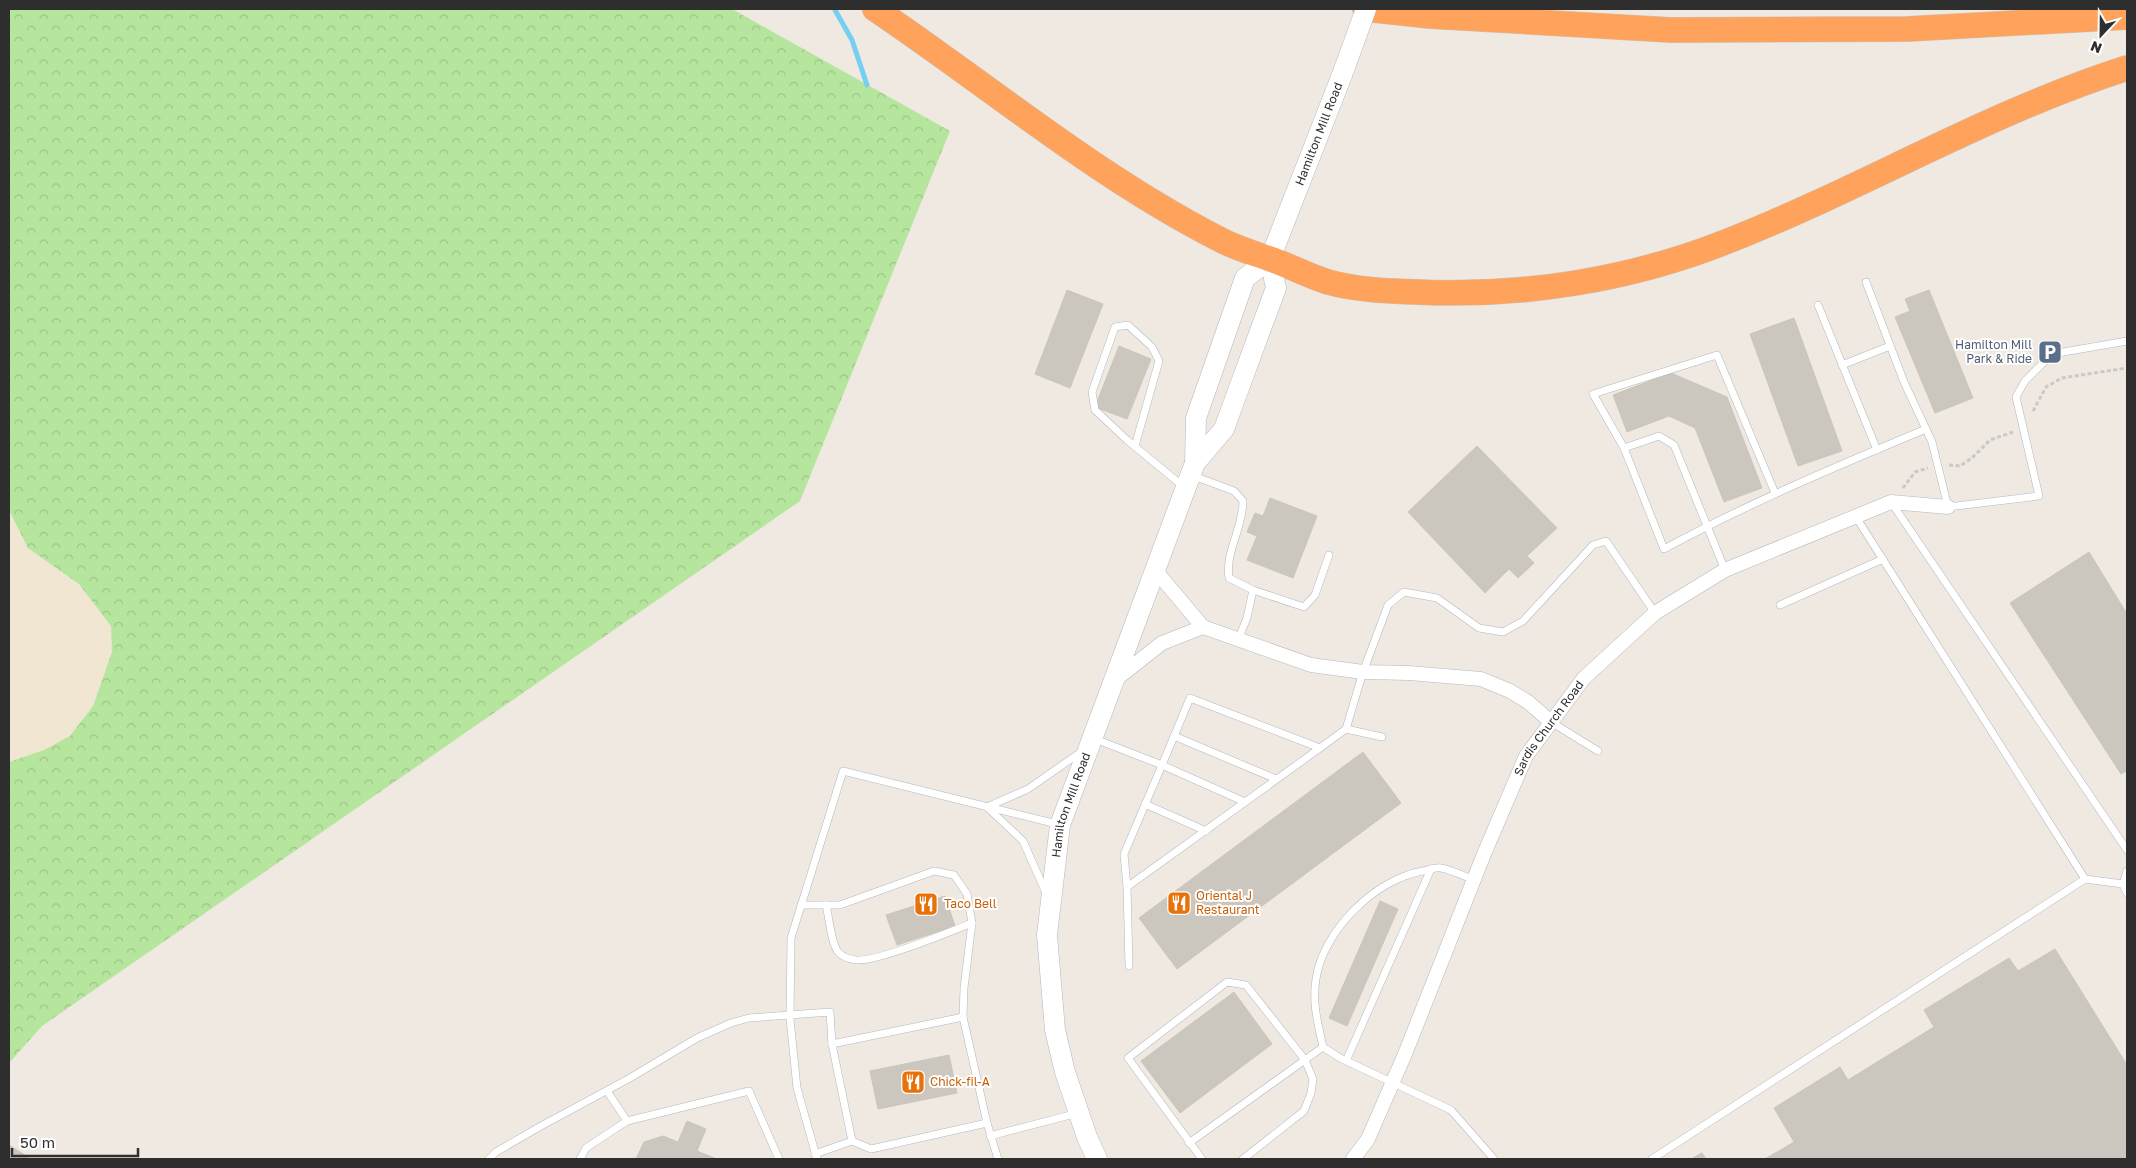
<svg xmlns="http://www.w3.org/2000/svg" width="2136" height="1168" viewBox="0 0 2136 1168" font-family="'Golos Text',sans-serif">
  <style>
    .education { fill: #f0e6d1 }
    .forest { fill: url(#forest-crowns) }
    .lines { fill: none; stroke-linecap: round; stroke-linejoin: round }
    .stream { stroke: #75cff0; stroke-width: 5 }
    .building { fill: #cbc7bf; stroke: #cbc5ba }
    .lane-casing { stroke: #b4b7c1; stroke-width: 8 }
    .street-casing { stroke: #b4b7c1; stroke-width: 15 }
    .secondary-casing { stroke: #b4b7c1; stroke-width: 21 }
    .highway-casing { stroke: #c9c9c9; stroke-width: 26 }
    .path { stroke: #c9c9c9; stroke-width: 3; stroke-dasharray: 4 2.5; stroke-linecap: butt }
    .lane { stroke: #fff; stroke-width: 7 }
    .street { stroke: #fff; stroke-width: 14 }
    .secondary { stroke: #fff; stroke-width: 20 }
    .highway { stroke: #ffa35c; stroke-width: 25 }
    .secondary-bridge-casing { stroke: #b4b7c1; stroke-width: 21; stroke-linecap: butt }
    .secondary-bridge { stroke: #fff; stroke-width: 20 }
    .labels { text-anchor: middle; stroke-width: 4; stroke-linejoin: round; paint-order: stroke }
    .street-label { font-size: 12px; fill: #2e2e2e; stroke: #fff }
    .service-label { font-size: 12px; fill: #4e5e75; stroke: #fff; text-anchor: end }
    .food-label { font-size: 12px; fill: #c56008; stroke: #fff; text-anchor: start }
  </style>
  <defs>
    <pattern id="forest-crowns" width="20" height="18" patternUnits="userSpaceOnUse" patternTransform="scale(1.25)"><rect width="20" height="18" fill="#b6e59e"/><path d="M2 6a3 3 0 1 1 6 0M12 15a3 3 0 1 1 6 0" fill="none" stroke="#9dc588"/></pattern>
  </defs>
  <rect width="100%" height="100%" fill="#efe9e1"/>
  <polygon class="education" points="9,510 28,548 79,584 111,626 112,652 93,706 70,736 44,750 9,762"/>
  <polygon class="forest" points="9,9 732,9 950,131 800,501 42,1026 9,1063 9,762 44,750 70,736 93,706 112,652 111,626 79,584 28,548 9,510"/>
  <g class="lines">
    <polyline class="stream" points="835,10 852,40 867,85"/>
  </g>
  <g class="building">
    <polygon points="1067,290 1103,304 1070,388 1035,374"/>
    <polygon points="1929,290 1973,398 1935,413 1895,317 1910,311 1905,299"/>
    <polygon points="1794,318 1842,451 1798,466 1750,334"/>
    <polygon points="1119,346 1151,359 1127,419 1095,407"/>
    <polygon points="1671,373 1727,397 1762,488 1724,502 1695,428 1669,416 1627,432 1613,395"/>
    <polygon points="1477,446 1557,528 1527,556 1534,563 1518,578 1509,569 1485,593 1408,512"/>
    <polygon points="1270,498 1317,516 1293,578 1247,560 1257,536 1247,532 1255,513 1263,516"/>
    <polygon points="2089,552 2127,614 2127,771 2121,774 2010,603"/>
    <polygon points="1363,752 1401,803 1177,969 1139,918"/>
    <polygon points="945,896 955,926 897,945 886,915"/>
    <polygon points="1380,901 1398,909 1347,1026 1329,1018"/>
    <polygon points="2055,949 2127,1065 2127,1159 1765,1159 1794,1142 1774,1108 1840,1067 1848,1080 1934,1027 1924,1010 2009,958 2018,971"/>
    <polygon points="1234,992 1272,1044 1180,1113 1141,1061"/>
    <polygon points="949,1055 957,1093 878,1109 870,1071"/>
    <polygon points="687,1121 706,1129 697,1151 717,1159 636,1159 644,1142 663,1136 678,1142"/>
    <polygon points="9,1145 28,1157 27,1159 9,1159"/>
    <polygon points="1702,1153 1706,1159 1691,1159"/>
  </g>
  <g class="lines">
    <g class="lane-casing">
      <g id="lane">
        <polyline points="1866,282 1904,382 1932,442 1948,507 2039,496 2016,397 2025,381 2052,354 2127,341"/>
        <polyline points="1818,305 1877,450"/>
        <polyline points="1842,365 1890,346"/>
        <polyline points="1135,446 1159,361 1152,347 1128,325 1115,327 1092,392 1095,410 1127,440 1184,487"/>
        <polyline points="1624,448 1593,394 1717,355 1775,493"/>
        <path d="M1191,475L1234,491L1243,501C1243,528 1225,552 1229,578L1253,590L1247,618L1238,640"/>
        <polyline points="1891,502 2127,850"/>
        <path d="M1725,570L1674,445L1659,436L1624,448L1664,549C1749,503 1837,466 1926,429"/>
        <polyline points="1253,590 1304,607 1315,595 1329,555"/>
        <polyline points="1780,605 1883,559"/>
        <polyline points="1551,722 1598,751"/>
        <polyline points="1346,729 1382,737"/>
        <polyline points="1174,736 1276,779"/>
        <polyline points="1095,739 1162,765 1190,698 1320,748 1346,729 1363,672 1388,605 1404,592 1437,598 1479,628 1503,632 1523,621 1593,545 1606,541 1655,613"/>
        <polyline points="1145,804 1206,831"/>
        <polyline points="987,807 1028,789 1081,752"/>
        <polyline points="987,807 1023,841 1046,893"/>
        <polyline points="2127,871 2123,884 2127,893"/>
        <polyline points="2085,879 2123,884"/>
        <polyline points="1127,887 1124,854 1162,765 1245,802"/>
        <polyline points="801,905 840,905 934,871 954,875 967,894 972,923 964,988 963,1017 987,1123 998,1159"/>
        <path d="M826,905C829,916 831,945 839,953C843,957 849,959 856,960C877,962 950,932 972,923"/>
        <polyline points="1129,966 1127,887 1320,748"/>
        <path d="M1323,1047C1318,1024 1312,1003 1316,979C1323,931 1375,879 1423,871C1428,870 1436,867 1441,868C1452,870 1464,876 1474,880"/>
        <polyline points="1346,1061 1431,869"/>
        <polyline points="627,1121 749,1091 779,1159"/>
        <polyline points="990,1136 1078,1113"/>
        <polyline points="852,1141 832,1044 963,1017"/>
        <polyline points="1189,1143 1323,1047 1340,1058 1451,1110 1494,1159"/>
        <polyline points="815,1154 852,1141 871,1149 987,1123"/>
        <polyline points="489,1159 496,1152 541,1126 630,1078 697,1038 731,1023 749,1018 830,1012 832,1044"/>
        <polyline points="580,1159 586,1148 627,1121 607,1091"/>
        <polyline points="817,1159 797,1088 790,1019 791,938 843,771 1057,824"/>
        <polyline points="1202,1159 1128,1058 1227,982 1246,985 1305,1060 1313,1079 1311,1093 1304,1111 1243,1159"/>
        <polyline points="1652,1159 2085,879 1856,517"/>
      </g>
    </g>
    <g class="street-casing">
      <g id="street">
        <polyline points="1155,570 1203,627 1311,665 1363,672 1409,673 1481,679 1510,691 1528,702 1551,722"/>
        <polyline points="1115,680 1162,643 1203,627"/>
        <path id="s1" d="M1353,1159L1368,1139L1405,1054L1484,854L1526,756L1584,678L1655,613L1725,570L1891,502L1948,507"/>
      </g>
    </g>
    <g class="secondary-casing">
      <g id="secondary">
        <path id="s2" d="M1195,463L1196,418L1245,278L1270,259L1342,75"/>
        <path id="s3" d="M1097,1159L1087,1137L1065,1072L1055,1030L1047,935L1060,825L1195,463L1224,429L1246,369L1276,288L1270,259"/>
      </g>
    </g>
    <g class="highway-casing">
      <g id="highway">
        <path d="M875,9C989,86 1096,176 1219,239C1235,248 1254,253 1270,259C1290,266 1309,276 1328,282C1357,290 1388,291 1417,292C1523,297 1630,280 1728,241C1863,188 1989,112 2127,68"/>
        <polyline points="1365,9 1430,16 1671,30 1907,29 2127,17"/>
      </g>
    </g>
    <g class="path">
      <polyline points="2033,411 2046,387 2062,378 2127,368"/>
      <polyline points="1949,465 1960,466 1972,458 1990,440 2013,432"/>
      <polyline points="1903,488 1915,472 1928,468"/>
    </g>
    <use href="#lane" class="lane"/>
    <use href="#street" class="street"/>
    <use href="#secondary" class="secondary"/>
    <use href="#highway" class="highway"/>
    <g class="secondary-bridge-casing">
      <polyline id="secondary-bridge" points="1342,75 1366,9"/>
    </g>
    <use href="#secondary-bridge" class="secondary-bridge"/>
  </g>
  <defs>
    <g id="parking-square" transform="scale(1.25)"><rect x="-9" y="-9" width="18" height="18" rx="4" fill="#5c6f8a" stroke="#fff"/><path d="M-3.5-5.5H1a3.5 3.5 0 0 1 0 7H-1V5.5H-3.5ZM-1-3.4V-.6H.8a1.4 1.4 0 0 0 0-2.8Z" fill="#fff"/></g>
    <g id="restaurant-square" transform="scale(1.25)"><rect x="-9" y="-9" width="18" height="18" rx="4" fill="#e8710a" stroke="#fff"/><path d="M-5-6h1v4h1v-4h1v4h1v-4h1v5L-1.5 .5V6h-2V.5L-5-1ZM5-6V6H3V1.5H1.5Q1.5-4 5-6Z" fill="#fff"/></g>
  </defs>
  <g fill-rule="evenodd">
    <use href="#parking-square" x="2050" y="352"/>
    <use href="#restaurant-square" x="1179" y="903"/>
    <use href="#restaurant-square" x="926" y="904"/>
    <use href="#restaurant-square" x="913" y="1082"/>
  </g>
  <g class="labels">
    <g class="street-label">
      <text dy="4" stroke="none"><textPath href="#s2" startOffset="359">Hamilton Mill Road</textPath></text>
      <text dy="4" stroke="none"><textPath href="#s1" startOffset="475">Sardis Church Road</textPath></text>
      <text dy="4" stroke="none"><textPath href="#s3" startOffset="364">Hamilton Mill Road</textPath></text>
    </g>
    <g class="service-label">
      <text x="2032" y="349">Hamilton Mill<tspan x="2032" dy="14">Park &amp; Ride</tspan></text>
    </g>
    <g class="food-label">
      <text x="1196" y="900">Oriental J<tspan x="1196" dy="14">Restaurant</tspan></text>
      <text x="944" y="908">Taco Bell</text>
      <text x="930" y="1086">Chick-fil-A</text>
    </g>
  </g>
  <rect width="2136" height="1168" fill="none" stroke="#2e2e2e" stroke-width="20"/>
  <g transform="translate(2101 35) rotate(202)" stroke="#ffffff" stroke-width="4" paint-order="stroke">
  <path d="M0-4L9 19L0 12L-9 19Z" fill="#2e2e2e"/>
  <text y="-8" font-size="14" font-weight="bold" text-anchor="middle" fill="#2e2e2e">N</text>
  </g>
  <path d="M12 1148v8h126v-8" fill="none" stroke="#2e2e2e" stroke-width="2.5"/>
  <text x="20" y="1148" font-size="15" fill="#2e2e2e" stroke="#ffffff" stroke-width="4" paint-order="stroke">50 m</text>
</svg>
